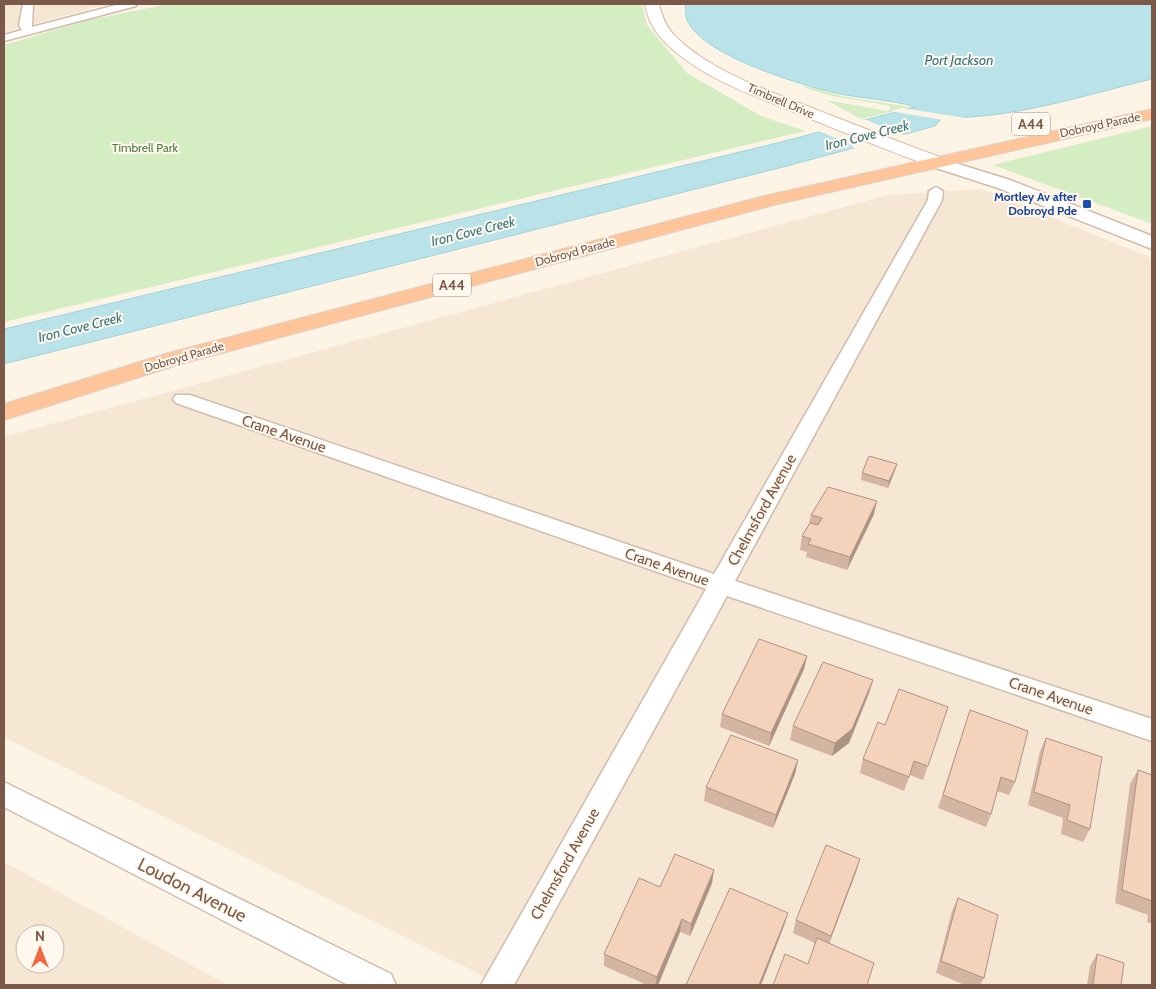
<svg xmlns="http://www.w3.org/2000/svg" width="1156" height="989" viewBox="0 0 1156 989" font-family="Cabin,sans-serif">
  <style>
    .residential { fill: #f6e6d4; fill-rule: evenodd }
    .green { fill: #d5edc3 }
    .water { fill: #b9e3e9; stroke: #9ed3dc }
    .pier { fill: #fef4e6 }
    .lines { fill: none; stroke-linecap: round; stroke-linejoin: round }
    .minor-casing { stroke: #d1bbaa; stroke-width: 3 }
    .tertiary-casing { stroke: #d1bbaa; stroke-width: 3 }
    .secondary-casing { stroke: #d7beaa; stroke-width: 2 }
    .trunk-casing { stroke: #dcd4cf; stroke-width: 2 }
    .minor { fill: #fff; fill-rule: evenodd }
    .tertiary { fill: #fff; fill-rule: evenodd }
    .secondary { fill: #fff; fill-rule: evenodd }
    .trunk { fill: #fec59a; fill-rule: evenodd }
    .wall { fill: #d3b5a2 }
    .shaded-wall { fill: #ac9384 }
    .building { fill: #f5d2bc; stroke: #ac9384 }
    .transit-dot { fill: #1a4fb4; stroke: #fff8ee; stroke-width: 2 }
    .labels { text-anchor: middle; stroke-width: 4; stroke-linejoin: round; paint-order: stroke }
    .far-street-label { font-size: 12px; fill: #7a5948; stroke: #fff8ee }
    .far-park-label { font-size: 12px; fill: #507a3c; stroke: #fff8ee }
    .far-transit-label { font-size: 12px; font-weight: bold; fill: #164399; stroke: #fff8ee; text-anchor: end }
    .far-water-label { font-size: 14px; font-style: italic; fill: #3a7680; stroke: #fff8ee }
    .shield { fill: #fff8ee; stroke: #a2897a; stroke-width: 1 }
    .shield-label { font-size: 14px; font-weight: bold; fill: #7a5948 }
    .street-label { font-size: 15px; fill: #7a5948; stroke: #fff8ee }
    .near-street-label { font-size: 18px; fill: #7a5948; stroke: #fff8ee }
  </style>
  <rect width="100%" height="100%" fill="#fef4e6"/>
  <g class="residential">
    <polygon points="4,4 108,4 4,32"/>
    <polygon points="982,189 1152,258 1152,985 501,985 4,737 4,437 888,195"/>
    <path d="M4,862L228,985H4ZM25,934H55V964H25Z"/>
  </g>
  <g class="green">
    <polygon points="169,4 642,4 647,25 687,73 761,116 805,131 4,322 4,45 88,20"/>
    <polygon points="805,86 846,97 911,107 861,119 826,100 888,111 891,106 832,96 803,87"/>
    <polygon points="1152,126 1152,224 993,165"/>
  </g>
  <path class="water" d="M685,4H1152V79C1089,94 1006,121 943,117L935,126L787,166L4,364V329L773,144L915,107C890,99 862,99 836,93C800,85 705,56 688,22C685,18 686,9 685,4Z"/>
  <g class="pier">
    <polygon points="902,108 972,119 943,120 890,111"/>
    <polygon points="861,118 907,136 857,150 848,143 816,130"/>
  </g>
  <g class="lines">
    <g class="minor-casing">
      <g id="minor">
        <polygon points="23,4 33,4 32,27 120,4 137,4 136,6 4,41 4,35 22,30 19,25"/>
        <polygon points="936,187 943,191 942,200 735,581 1152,719 1152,741 727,596 514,985 481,985 706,589 176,403 173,399 176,395 190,395 714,574 928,200 929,191"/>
        <polygon points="4,782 391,974 396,985 348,985 4,807"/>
      </g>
    </g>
    <g class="tertiary-casing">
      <polygon id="tertiary" points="939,158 1010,180 1152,236 1152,249 998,188 933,167 930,163 933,159"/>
    </g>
    <g class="secondary-casing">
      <path id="secondary" d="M645,4H659C662,17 666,27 676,37C711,71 762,88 807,106C853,124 899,142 945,159L948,163L945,167H933C886,150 840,131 794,112C752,95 706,79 672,49C658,37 648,22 645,4Z"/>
    </g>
    <g class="trunk-casing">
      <polygon id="trunk" points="1152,109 1152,119 774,205 181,364 4,420 4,404 165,354 764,196"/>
    </g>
    <use href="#minor" class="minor"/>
    <use href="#tertiary" class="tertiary"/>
    <use href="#secondary" class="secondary"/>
    <use href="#trunk" class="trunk"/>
  </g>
  <g class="wall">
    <polygon points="897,464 895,470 888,488 861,480 862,473"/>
    <polygon points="874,514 847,570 806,557 807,552 800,550 802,536 809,524 811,515"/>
    <polygon points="807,656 804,669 769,746 720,727 722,714"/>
    <polygon points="873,680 869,693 849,743 832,756 790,740 793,726"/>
    <polygon points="948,707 923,780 910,775 904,791 860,773 863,759 885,725"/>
    <polygon points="970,710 1015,782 1009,795 997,791 991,814 986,827 938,808"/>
    <polygon points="1046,738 1090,829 1083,842 1061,834 1063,818 1028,805 1040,751"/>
    <polygon points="798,760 795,774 773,828 704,801 706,787"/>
    <polygon points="1138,770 1152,775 1152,924 1147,922 1148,915 1115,903 1130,784"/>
    <polygon points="856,872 829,944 808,964 815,943 793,933 796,920"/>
    <polygon points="712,883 690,936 680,932 658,985 647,985 604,966 604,954 660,887"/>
    <polygon points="958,898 984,978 980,985 965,985 936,973 952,911"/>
    <polygon points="1097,954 1121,985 1087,985 1090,966"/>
  </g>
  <g class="shaded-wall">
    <polygon points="897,464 895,470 888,488 889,481"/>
    <polygon points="877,501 874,514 847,570 850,557"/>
    <polygon points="807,656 804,669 769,746 771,733"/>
    <polygon points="873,680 869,693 849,743 832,756 835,743"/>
    <polygon points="798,760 795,774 773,828 776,815"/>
    <polygon points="860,859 856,872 827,948 831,936"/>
    <polygon points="714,870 712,883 690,936 691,924"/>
    <polygon points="788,913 784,926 761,985 759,985"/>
    <polygon points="682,919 680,932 658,985 656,985 657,977"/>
  </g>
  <g class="building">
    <polygon points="869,456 897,464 889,481 862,473"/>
    <polygon points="828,487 877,501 850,557 808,544 811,539 802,536 810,523 818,525 822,518 811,515"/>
    <polygon points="759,639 807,656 771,733 722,714"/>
    <polygon points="823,662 873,680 852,729 835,743 793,726"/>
    <polygon points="899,689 948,707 928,766 914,761 909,777 863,759 878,722 885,725"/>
    <polygon points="970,710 1028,731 1015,782 1001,777 991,814 943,795"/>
    <polygon points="731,735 798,760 776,815 706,787"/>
    <polygon points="1046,738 1102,757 1090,829 1067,820 1070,805 1034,792"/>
    <polygon points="1138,770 1152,775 1152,901 1122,890"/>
    <polygon points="826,845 860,859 831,936 796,920"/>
    <polygon points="675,854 714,870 691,924 682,919 657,977 604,954 639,878 660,887"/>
    <polygon points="730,888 788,913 759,985 686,985"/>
    <polygon points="958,898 998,915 984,978 941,961"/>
    <polygon points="817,938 874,963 867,985 773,985 785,954 808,964"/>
    <polygon points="1097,954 1124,963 1121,985 1093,985"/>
  </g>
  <rect class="transit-dot" x="1082" y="199" width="10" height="10" rx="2.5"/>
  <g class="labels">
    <g class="far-street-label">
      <text transform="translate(781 101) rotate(23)" y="4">Timbrell Drive</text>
      <text transform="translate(1100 125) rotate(-12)" y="4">Dobroyd Parade</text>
      <text transform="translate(575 252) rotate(-15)" y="4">Dobroyd Parade</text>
      <text transform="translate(184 357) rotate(-16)" y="4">Dobroyd Parade</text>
    </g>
    <g class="far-park-label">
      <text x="145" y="152">Timbrell Park</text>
    </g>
    <g class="far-transit-label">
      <text x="1077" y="201">Mortley Av after<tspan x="1077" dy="14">Dobroyd Pde</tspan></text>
    </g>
    <g class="far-water-label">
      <text x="959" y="65">Port Jackson</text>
      <text transform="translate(867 135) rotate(-14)" y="5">Iron Cove Creek</text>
      <text transform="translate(473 231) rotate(-14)" y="5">Iron Cove Creek</text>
      <text transform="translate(80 327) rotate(-14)" y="5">Iron Cove Creek</text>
    </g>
    <g class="shield">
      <rect x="1012" y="112.5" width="38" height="23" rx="4"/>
      <rect x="433" y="273.5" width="38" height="23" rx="4"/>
    </g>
    <g class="shield-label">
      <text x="1031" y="129">A44</text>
      <text x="452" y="290">A44</text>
    </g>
    <g class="street-label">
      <text transform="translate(284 434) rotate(19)" y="5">Crane Avenue</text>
      <text transform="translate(762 510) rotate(-61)" y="5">Chelmsford Avenue</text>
      <text transform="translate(667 567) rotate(19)" y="5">Crane Avenue</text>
      <text transform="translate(1051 696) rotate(19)" y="5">Crane Avenue</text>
      <text transform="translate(565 864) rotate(-61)" y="5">Chelmsford Avenue</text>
    </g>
    <g class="near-street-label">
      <text transform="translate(192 890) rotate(27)" y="6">Loudon Avenue</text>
    </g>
  </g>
  <rect width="1156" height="989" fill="none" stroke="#7a5948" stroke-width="10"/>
  <g transform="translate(40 949)"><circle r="24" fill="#fff8ee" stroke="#cab8ac"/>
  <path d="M0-4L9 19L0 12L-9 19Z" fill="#f06743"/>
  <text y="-8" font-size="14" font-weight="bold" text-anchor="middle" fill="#7a5948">N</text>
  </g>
</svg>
